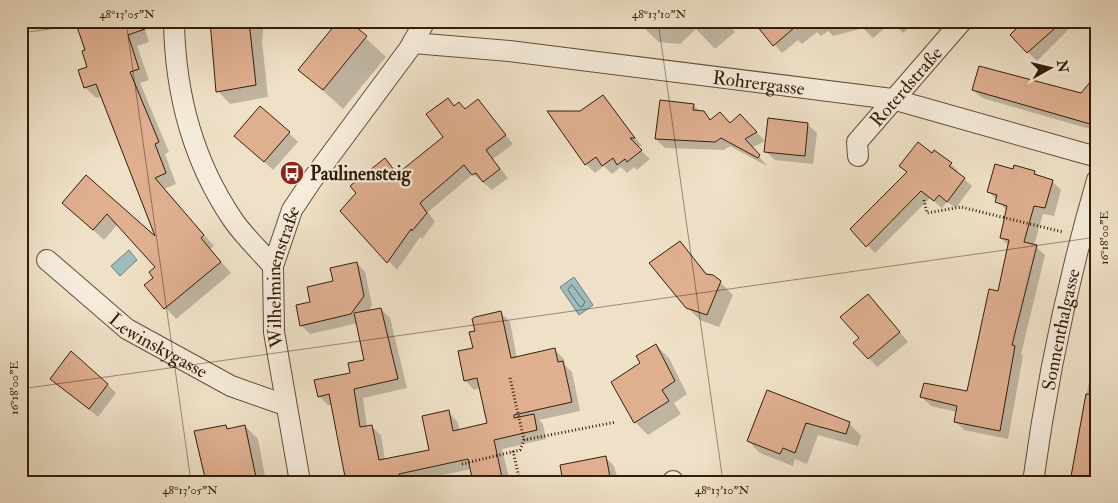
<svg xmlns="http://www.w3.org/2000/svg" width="1118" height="503" viewBox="0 0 1118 503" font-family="'IM FELL Double Pica',serif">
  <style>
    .water { fill: #9cbcbd; stroke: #737c75 }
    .shadow { fill: #0003 }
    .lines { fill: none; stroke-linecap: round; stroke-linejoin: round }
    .shore { stroke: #686c62; stroke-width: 1 }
    .building { fill: #dfaf90; stroke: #351d08 }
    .minor-casing { stroke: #644e38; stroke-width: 22 }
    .path { stroke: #351d08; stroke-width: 3; stroke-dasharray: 1 2.5; stroke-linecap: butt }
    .minor { stroke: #f5ecdb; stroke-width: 20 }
    .ticks { fill: none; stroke: #351d08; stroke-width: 1; stroke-opacity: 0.45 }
    .labels { text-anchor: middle; stroke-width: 4.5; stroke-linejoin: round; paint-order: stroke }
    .street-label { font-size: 19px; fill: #351d08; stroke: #f5ecdb }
    .poi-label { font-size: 19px; font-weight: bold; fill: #351d08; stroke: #f5ecdb; text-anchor: start }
    .neatline { fill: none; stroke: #351d08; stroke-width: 2 }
    .ticks-label { font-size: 12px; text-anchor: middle; fill: #351d08 }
  </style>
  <rect width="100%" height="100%" fill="#efe1c8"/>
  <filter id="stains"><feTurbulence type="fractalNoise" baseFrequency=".004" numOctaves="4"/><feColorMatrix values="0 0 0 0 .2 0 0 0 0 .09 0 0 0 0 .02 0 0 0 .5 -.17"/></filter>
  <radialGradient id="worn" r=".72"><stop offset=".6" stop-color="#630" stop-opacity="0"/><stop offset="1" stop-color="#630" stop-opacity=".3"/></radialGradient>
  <g class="water">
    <polygon points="129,250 137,260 120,276 111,266"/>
    <polygon points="574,277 593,305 579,315 560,287"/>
  </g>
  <g class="shadow">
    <polygon points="142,21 149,42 137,46 149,80 140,83 169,152 165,154 176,184 164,189 214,246 210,249 231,273 176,319 146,286 155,278 157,267 118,224 104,240 63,203 86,177 158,240 102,96 96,98 85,87 89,68 86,51"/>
    <polygon points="211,21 264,21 262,42 268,97 230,104 218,91"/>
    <polygon points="347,21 386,57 343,109 300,69"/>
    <polygon points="502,21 537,21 535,29 506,25"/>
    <polygon points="647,21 726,21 735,32 715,49 696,29 680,44 659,42 646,30"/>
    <polygon points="754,21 917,21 903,33 892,22 873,38 863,28 833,36 828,31 821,36 817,32 802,44 798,40 782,53"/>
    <polygon points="1025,21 1077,21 1037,61 1011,35"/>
    <polygon points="1097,76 1097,131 982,98 973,90 1081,95"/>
    <polygon points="603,97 642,146 636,146 650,159 637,170 634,167 627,173 621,167 612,174 604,166 595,173 586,164 581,112"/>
    <polygon points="448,100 455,107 465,110 478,100 513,144 493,159 508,178 492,190 473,174 428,212 435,222 422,239 420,237 397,270 342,211 385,160 398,175 445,137"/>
    <polygon points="693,105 711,120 731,125 749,124 765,141 752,148 767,166 730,146 724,150 665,148 656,139"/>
    <polygon points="769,120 808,125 817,133 813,164 775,160 766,152"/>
    <polygon points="289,133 298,142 273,170 245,144"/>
    <polygon points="932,155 951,164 958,171 957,173 972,186 956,208 947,202 942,208 930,198 875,253 852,229"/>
    <polygon points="1014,170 1034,172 1040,177 1052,181 1061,190 1054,216 1043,214 1034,245 1045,255 1021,354 1023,356 1008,439 964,430 956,422 957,412 931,406 922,397 968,393 999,293 1009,246 1001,238 1007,211 989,192"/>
    <polygon points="680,243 709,276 720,282 733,295 719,327 700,320 687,307"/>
    <polygon points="357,263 365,272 372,305 368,312 381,309 390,318 407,388 363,398 367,427 371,426 381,435 385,460 430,451 448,412 457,421 460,431 489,424 481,388 474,390 465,380 474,349 476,332 501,313 510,322 517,358 555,350 564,359 565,365 572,372 580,411 539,420 543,424 546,439 502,449 510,482 474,482 471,469 412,482 346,482 332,405 328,405 319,396 366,361 358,323 310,334 301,325 312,303"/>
    <polygon points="877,304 908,342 877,367 855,343 860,338"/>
    <polygon points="656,345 669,358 687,394 674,403 681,414 648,435 635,422 613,382 641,364"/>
    <polygon points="1097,346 1097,482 1072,482 1088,387"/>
    <polygon points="52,379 107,384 116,393 98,417"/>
    <polygon points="767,391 849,423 861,436 858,446 818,435 807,464 795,459 793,466 760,453 748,441"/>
    <polygon points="225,426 229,430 245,426 258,439 266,482 207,482"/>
    <polygon points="605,457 614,466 619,482 565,482"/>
  </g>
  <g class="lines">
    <polygon class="shore" points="572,285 585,302 582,307 579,306 568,290"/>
  </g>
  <g class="building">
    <polygon points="75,21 159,21 159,24 128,35 139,69 130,72 159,142 155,144 166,173 155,178 204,235 201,238 221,262 164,309 144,285 153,278 149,272 155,267 107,214 93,230 62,203 86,175 155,236 96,84 84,88 78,70 87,67 82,51 85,50"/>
    <polygon points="210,21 249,21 256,85 216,92"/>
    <polygon points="338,21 349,21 367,36 323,90 298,70"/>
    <polygon points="753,21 802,21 773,46"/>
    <polygon points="1024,21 1063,21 1027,53 1010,35"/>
    <polygon points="979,66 1081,93 1097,74 1097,126 972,90"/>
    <polygon points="603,95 635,138 630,138 642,150 627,162 625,159 617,165 613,158 602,166 596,157 585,165 547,111 580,111"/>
    <polygon points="448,98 454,106 459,102 465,109 478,99 506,135 486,150 500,169 483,182 476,173 472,175 464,165 420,203 427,213 412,231 411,229 387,263 340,211 356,193 350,186 385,158 397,174 443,137 426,114"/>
    <polygon points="660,100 694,104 693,110 704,111 710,120 720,112 730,123 740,114 757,132 745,139 760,155 758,158 721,138 715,142 655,139"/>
    <polygon points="260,106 290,132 264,162 234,136"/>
    <polygon points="768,118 808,123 805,156 764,152"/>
    <polygon points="918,142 932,153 934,150 952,163 949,166 965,178 947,202 939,195 934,201 921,191 866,247 850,229 907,172 899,166"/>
    <polygon points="995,164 1013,169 1014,165 1035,171 1034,174 1053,180 1045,208 1034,206 1024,242 1037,245 1012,345 1015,346 1000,431 954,422 957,406 920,397 924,383 967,391 989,289 998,291 1009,240 1000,238 1007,206 995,202 997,195 987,192"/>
    <polygon points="680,241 706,274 713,275 721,281 707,315 686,308 649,263"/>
    <polygon points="357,262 364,296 351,314 300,326 296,305 310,302 307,287 333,281 330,268"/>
    <polygon points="868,294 900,332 868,359 853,343 859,338 840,317"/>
    <polygon points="381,308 398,379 354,389 360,427 372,425 379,460 429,450 422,416 449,410 453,431 487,423 477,378 464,381 458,351 473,348 469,332 475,331 472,319 475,317 501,311 511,358 555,348 558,362 563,361 572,402 514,415 514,418 534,414 537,430 494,440 503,482 473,482 468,459 399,474 401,482 346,482 329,394 318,397 314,380 350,373 348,363 364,360 354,313"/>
    <polygon points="656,344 675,381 662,390 669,401 634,423 611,382 640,363 636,356"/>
    <polygon points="71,351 108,384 89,409 50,379"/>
    <polygon points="767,390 850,422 846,434 806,423 795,453 783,448 780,454 747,441"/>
    <polygon points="1086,394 1097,395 1097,482 1070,482"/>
    <polygon points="226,425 227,429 245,425 257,482 206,482 194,431"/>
    <polygon points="606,456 611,482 563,482 560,465"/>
  </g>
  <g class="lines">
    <g class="minor-casing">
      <g id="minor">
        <path d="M174,21C175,92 193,161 233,220C244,236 260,251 273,266"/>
        <path id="s1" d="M413,43L509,51L892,99L1097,157"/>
        <path id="s2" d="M858,156L857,142L962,21"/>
        <path id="s3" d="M47,260L127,329L231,386L285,405"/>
        <path id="s4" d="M300,482L274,332L273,266L292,210L312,180L409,49L425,21"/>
        <polyline points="673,482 673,481"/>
        <path id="s5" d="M1033,482C1047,379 1068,279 1097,180"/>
      </g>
    </g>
    <g class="path">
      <polyline points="924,200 927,213 961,207 1063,232"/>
      <polyline points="510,378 524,440"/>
      <polyline points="513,451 520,482"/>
      <polyline points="462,464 520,450 524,440 616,422"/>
    </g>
    <use href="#minor" class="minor"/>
  </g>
  <path class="ticks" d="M126,21L191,482M658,21L723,482M21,33L106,21M21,389L1097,237"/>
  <defs>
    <g id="bus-disc" transform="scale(1.25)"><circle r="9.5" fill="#8f2418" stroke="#f5ecdb"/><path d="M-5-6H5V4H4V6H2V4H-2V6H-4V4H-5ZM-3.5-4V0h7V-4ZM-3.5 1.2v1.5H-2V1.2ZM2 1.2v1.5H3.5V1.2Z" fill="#fff"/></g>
  </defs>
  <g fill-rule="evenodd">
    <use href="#bus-disc" x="292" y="173"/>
  </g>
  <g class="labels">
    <g class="street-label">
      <text dy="7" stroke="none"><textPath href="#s1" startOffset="348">Rohrergasse</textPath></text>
      <text dy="7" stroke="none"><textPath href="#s2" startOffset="88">Roterdstraße</textPath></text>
      <text dy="7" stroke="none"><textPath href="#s4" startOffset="209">Wilhelminenstraße</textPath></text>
      <text dy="7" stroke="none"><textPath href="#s5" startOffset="155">Sonnenthalgasse</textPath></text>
      <text dy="7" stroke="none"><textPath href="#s3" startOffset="141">Lewinskygasse</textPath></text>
    </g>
    <g class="poi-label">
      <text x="310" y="180">Paulinensteig</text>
    </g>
  </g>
  <rect width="1118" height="503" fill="none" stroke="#efe1c8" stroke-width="55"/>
  <g transform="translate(1050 68) rotate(82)" stroke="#f5ecdb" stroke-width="4" paint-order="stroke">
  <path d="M0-4L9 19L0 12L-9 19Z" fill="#351d08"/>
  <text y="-8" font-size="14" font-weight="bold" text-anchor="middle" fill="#351d08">N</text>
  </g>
  <rect x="28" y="28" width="1062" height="448" class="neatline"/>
  <g class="ticks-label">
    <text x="127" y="18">48°13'05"N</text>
    <text x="659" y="18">48°13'10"N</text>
    <text transform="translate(1104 238) rotate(-90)" y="4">16°18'00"E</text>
    <text transform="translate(14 388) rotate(-90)" y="4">16°18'00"E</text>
    <text x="190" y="494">48°13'05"N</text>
    <text x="722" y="494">48°13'10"N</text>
  </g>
  <rect width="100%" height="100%" filter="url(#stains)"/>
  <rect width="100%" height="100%" fill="url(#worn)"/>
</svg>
